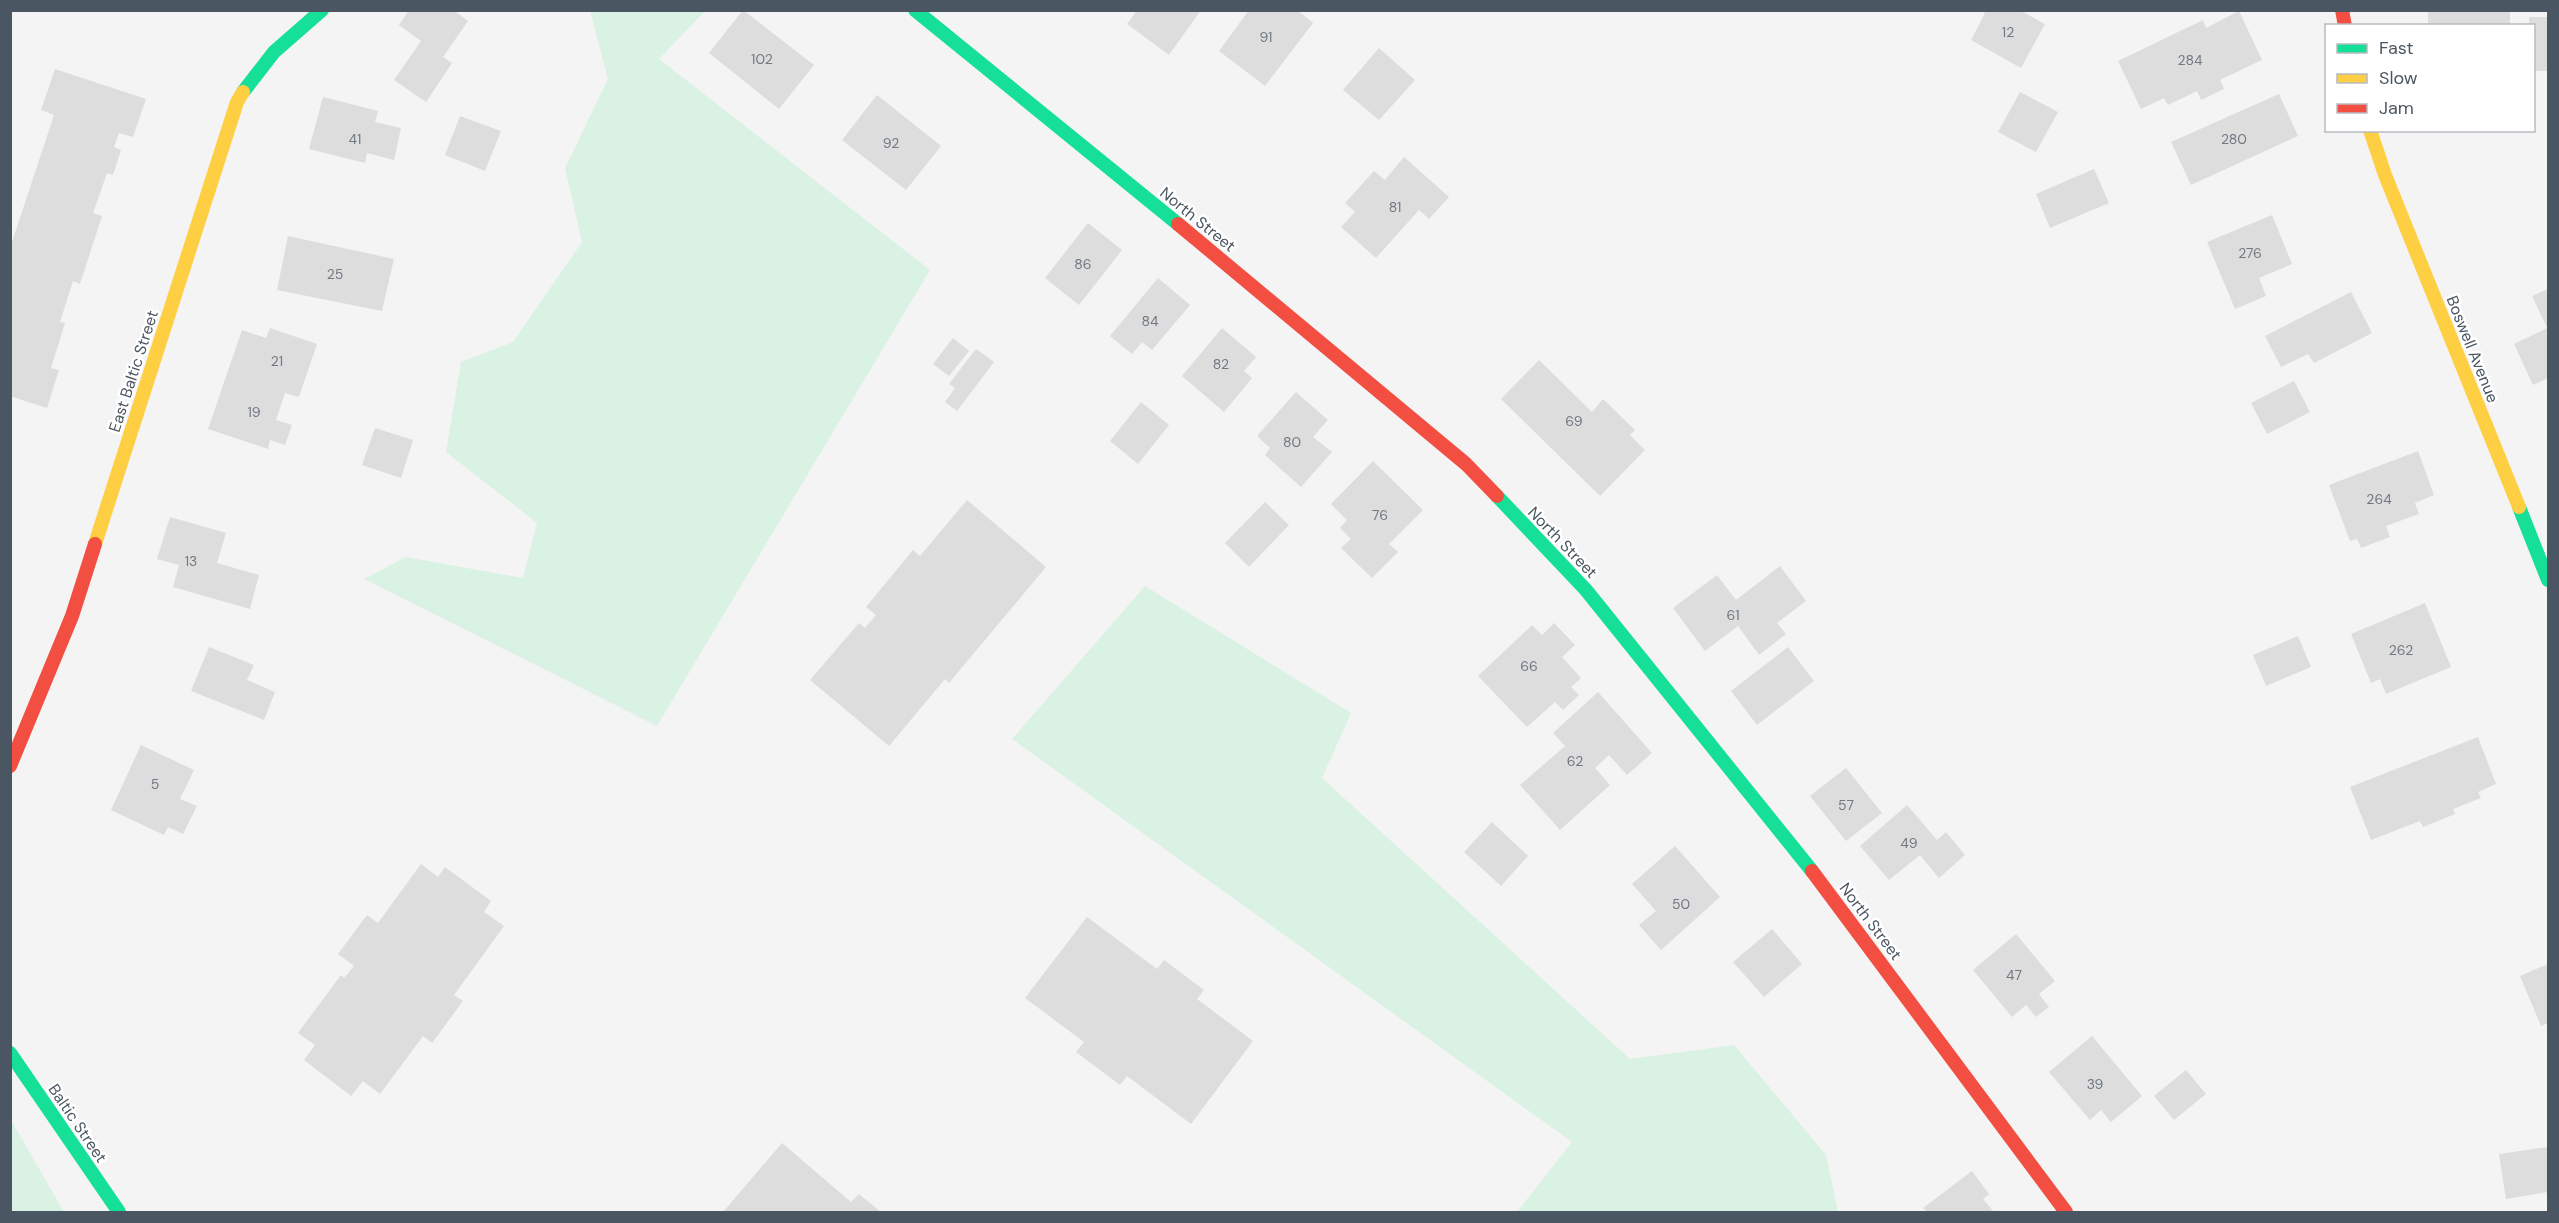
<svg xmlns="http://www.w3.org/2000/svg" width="2559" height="1223" viewBox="0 0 2559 1223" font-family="'DM Sans',sans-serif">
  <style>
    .green { fill: #d9f2e3 }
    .building { fill: #ddddde }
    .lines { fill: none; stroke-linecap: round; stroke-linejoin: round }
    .fast { stroke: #16e098; stroke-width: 14 }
    .slow { stroke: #ffcf43; stroke-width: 14 }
    .jam { stroke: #f24e42; stroke-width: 14 }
    .labels { text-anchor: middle; stroke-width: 5; stroke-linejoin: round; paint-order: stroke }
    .number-label { font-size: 14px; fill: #707881 }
    .street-label { font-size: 16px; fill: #4a5661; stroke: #fff }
  </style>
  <rect width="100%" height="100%" fill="#f4f4f4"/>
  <g class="green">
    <polygon points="590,11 705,11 659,59 930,270 657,726 364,579 406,557 523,578 537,523 446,452 461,362 513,342 582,242 565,168 608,79"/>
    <polygon points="1145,586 1351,713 1322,778 1630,1059 1734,1045 1826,1155 1838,1212 1517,1212 1572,1142 1012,739"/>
    <polygon points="10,1120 11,1120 64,1212 11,1212"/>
  </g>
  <g class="building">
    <polygon points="409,10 453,10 468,21 443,57 452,63 426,102 394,80 421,41 399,25"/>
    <polygon points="743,10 814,65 779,109 709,53"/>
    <polygon points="1137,10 1201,10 1169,55 1127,24"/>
    <polygon points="1249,10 1297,10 1313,23 1265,86 1219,51"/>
    <polygon points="1980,10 2019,10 2045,24 2021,68 1971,40 1985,13"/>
    <rect x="2428" y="10" width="82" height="16"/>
    <polygon points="2239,11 2262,60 2220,80 2224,89 2201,100 2197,91 2168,105 2164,98 2141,109 2118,61 2203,20 2206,28"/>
    <polygon points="2529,17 2548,17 2548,71 2534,71 2534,26 2529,26"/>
    <polygon points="1379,48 1415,80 1379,120 1343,90"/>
    <polygon points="55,69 146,99 133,137 119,133 114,147 121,150 113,175 107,173 93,213 102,216 80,284 73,281 60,322 65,323 51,368 59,370 47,408 10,396 10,248 54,115 41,110"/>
    <polygon points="2020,92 2058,112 2036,152 1998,132"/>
    <polygon points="2279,94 2298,136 2191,185 2171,142"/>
    <polygon points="877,95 941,146 906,190 842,140"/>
    <polygon points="323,97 378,111 375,122 401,128 394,160 367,153 365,163 309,149"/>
    <polygon points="460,116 501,131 485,171 445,155"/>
    <polygon points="1404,157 1449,197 1429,219 1419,210 1376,258 1341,227 1355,212 1345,203 1374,171 1385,180"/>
    <polygon points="2094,169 2109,203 2050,228 2036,194"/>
    <polygon points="2272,215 2292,264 2259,278 2266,296 2235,309 2207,242"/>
    <polygon points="1088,223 1122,250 1079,305 1045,278"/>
    <polygon points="288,236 394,259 382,311 277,290"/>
    <polygon points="1158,278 1190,305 1152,350 1142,342 1132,354 1110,336"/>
    <polygon points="2548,289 2548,378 2533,385 2514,344 2547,328 2532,296"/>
    <polygon points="2351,292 2372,333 2314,363 2308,354 2281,367 2265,336"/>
    <polygon points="270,328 317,344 299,397 285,393 276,420 292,425 285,445 270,440 268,449 208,429 242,330 266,338"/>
    <polygon points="1222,328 1256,357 1244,371 1252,378 1224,412 1182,376"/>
    <polygon points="953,338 969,351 949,376 933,364"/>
    <polygon points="976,349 994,362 957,411 945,402 955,388 949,384"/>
    <polygon points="1539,360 1592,412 1603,399 1635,430 1630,435 1645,450 1600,496 1501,399"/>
    <polygon points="2294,381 2310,412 2267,434 2251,403"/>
    <polygon points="1296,392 1328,420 1313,437 1332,452 1301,487 1265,455 1270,448 1257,436"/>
    <polygon points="1141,402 1169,425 1138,464 1110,441"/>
    <polygon points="375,428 413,440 401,478 362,465"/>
    <polygon points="2418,451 2434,495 2415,503 2419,514 2386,526 2390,537 2361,548 2357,539 2350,541 2329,485"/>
    <polygon points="1373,461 1423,510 1389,544 1398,552 1372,578 1341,548 1351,539 1340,528 1347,520 1331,504"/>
    <polygon points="967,500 1046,567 949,683 945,679 889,746 810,680 859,623 865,628 876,615 866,607 913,550 920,556"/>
    <polygon points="1265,502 1289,525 1249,567 1225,543"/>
    <polygon points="170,517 226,533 217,563 259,575 250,609 173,587 179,565 157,559"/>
    <polygon points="1780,566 1806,601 1777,623 1786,634 1759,655 1738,626 1705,651 1673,608 1717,575 1736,600"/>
    <polygon points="2425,603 2451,667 2386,694 2380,679 2371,683 2351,634"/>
    <polygon points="1554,623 1575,645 1562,657 1581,678 1571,687 1579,695 1563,710 1555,702 1527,727 1478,676 1532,625 1542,635"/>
    <polygon points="2298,636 2311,667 2266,686 2253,655"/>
    <polygon points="209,647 254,665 247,680 275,692 264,720 191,691"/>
    <polygon points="1788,647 1814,681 1757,725 1731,691"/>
    <polygon points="1598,692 1652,753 1627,775 1609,755 1595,768 1610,785 1560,830 1520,785 1565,746 1553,733"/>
    <polygon points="2478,737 2496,784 2478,792 2481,798 2453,809 2455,814 2423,827 2420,821 2371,840 2350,787"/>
    <polygon points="141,745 194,770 180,799 197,806 183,834 168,827 164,835 111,810"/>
    <polygon points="1846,768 1882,813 1846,841 1810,796"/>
    <polygon points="1907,805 1937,840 1946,832 1965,855 1939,878 1920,855 1889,880 1860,846"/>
    <polygon points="1492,822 1528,856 1501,886 1464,852"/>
    <polygon points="1675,846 1720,897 1661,950 1639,925 1656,911 1632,884"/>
    <polygon points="421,864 438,877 445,867 491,901 484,912 504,926 454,995 463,1001 432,1043 423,1036 380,1094 363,1081 351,1096 304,1060 315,1045 298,1033 341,975 344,978 354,966 338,954 367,915 378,923"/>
    <polygon points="1087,917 1157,969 1164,960 1204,990 1197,999 1253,1041 1191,1124 1127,1076 1120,1085 1076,1052 1084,1042 1025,998"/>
    <polygon points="1772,929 1802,964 1764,997 1733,962"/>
    <polygon points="2016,934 2055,981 2039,994 2049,1007 2036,1017 2026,1005 2012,1017 1973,970"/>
    <polygon points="2548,964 2548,1023 2541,1026 2520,976"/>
    <polygon points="2092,1036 2142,1096 2111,1122 2101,1110 2090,1120 2049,1072"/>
    <polygon points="2186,1070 2206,1094 2174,1120 2154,1096"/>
    <polygon points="782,1143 851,1202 859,1194 881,1212 723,1212"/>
    <polygon points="2548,1147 2548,1192 2506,1199 2499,1154"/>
    <polygon points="1972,1171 1989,1194 1983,1199 1994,1212 1927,1212 1923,1208"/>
  </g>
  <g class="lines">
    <g class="fast">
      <polyline points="915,10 1178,224"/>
      <polyline points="243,92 274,52 322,10"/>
      <polyline points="1497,496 1586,590 1812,871"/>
      <polyline points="2519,507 2548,580"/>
      <polyline points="10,1053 119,1212"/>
    </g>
    <g class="slow">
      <polyline points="2370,130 2385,175 2519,507"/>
      <polyline points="95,544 237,102 243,92"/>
    </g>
    <g class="jam">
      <polyline points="2342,10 2345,26"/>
      <polyline points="1178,224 1466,464 1497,496"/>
      <polyline points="10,766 72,616 95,544"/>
      <polyline points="1812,871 2066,1212"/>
    </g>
  </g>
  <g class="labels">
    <g class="number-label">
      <text x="2008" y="37">12</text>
      <text x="1266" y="42">91</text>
      <text x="762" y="64">102</text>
      <text x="2190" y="65">284</text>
      <text x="355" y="144">41</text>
      <text x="2234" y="144">280</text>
      <text x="891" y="148">92</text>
      <text x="1395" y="212">81</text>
      <text x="2250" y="258">276</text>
      <text x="1083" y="269">86</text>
      <text x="335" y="279">25</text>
      <text x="1150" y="326">84</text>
      <text x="277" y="366">21</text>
      <text x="1221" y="369">82</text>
      <text x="254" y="417">19</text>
      <text x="1574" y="426">69</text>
      <text x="1292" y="447">80</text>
      <text x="2379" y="504">264</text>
      <text x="1380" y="520">76</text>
      <text x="191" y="566">13</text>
      <text x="1733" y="620">61</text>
      <text x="2401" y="655">262</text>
      <text x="1529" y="671">66</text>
      <text x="1575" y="766">62</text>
      <text x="155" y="789">5</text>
      <text x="1846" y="810">57</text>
      <text x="1909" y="848">49</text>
      <text x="1681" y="909">50</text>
      <text x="2014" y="980">47</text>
      <text x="2095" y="1089">39</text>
    </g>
    <g class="street-label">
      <text transform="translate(1198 219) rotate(39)" y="6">North Street</text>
      <text transform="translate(2473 349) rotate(68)" y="6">Boswell Avenue</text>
      <text transform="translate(133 371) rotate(-72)" y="6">East Baltic Street</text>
      <text transform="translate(1563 542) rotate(46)" y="6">North Street</text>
      <text transform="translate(1871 921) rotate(53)" y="6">North Street</text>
      <text transform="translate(78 1123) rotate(56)" y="6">Baltic Street</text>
    </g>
  </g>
  <rect width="2559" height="1223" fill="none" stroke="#4a5661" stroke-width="24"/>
  <rect x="2325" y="24" width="210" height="108" fill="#ffffff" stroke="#b7bbc0" stroke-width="1.5"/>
  <rect x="2337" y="44" width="30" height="9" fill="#16e098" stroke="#b7bbc0" stroke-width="1.5"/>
  <text x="2379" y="54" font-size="18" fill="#4a5661">Fast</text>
  <rect x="2337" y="74" width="30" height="9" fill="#ffcf43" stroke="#b7bbc0" stroke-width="1.5"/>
  <text x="2379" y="84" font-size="18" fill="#4a5661">Slow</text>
  <rect x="2337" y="104" width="30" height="9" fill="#f24e42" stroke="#b7bbc0" stroke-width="1.5"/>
  <text x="2379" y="114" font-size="18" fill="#4a5661">Jam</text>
</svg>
